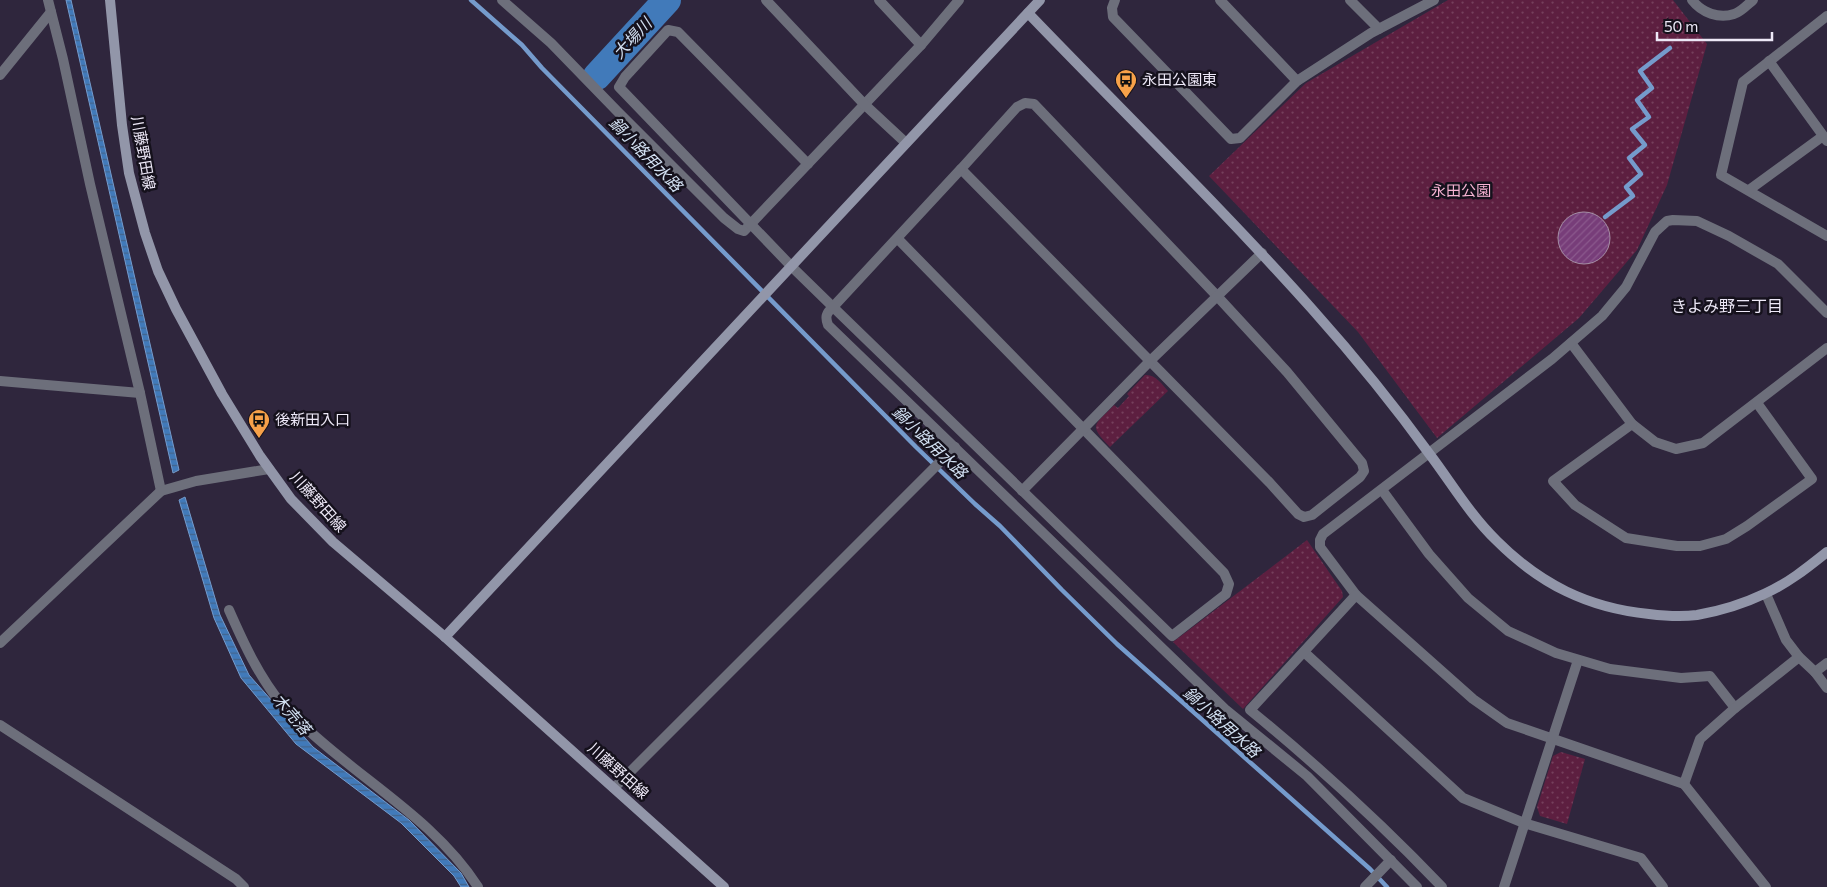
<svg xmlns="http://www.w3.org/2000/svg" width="1827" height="887" viewBox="0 0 1827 887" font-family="Commissioner,'Noto Sans JP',sans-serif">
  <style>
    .park { fill: url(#park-dots) }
    .water { fill: url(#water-rules); stroke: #759bcc }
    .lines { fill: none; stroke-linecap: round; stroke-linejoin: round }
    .stream { stroke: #759bcc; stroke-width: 4.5 }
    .river { stroke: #417aba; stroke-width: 28 }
    .building { fill: url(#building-hatch); stroke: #a58ea5 }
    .street { stroke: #6d6f7b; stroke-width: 10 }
    .secondary { stroke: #9296a9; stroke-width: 10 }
    .labels { text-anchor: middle; stroke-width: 5; stroke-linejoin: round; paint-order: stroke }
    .poi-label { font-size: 15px; fill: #ede8f7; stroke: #15111c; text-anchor: start }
    .street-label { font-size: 15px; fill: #ede8f7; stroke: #15111c }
    .park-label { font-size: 15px; fill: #f6b3d2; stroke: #15111c }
    .water-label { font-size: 16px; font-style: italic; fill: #d2e0f2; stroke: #15111c }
    .neighbourhood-label { font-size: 16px; fill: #ede8f7; stroke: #15111c }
  </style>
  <defs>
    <pattern id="park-dots" width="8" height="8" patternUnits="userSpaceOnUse" patternTransform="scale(1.25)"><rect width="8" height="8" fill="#5d1f40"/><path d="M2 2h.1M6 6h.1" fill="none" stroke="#75405c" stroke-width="1.8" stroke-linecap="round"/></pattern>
    <pattern id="water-rules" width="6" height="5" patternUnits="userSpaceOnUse" patternTransform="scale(1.25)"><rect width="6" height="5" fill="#417aba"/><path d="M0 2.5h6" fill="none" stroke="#43658d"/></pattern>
    <pattern id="building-hatch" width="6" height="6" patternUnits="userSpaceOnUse" patternTransform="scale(1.25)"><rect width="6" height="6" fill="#773d79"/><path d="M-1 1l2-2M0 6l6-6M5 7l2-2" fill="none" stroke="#8b598d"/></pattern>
  </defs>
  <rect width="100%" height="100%" fill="#2f263d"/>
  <g class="park">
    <polygon points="1448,0 1673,0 1707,44 1667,185 1637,250 1579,318 1437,438 1358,332 1209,176 1306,83"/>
    <path d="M1145,375C1155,374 1162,384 1168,391L1110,447C1088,424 1094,426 1114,405L1118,408L1129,396L1127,394Z"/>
    <polygon points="1307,540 1342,591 1343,597 1243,709 1173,642"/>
    <polygon points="1561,752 1585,759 1567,824 1540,816 1537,807 1553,756"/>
  </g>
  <g class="water">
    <polygon points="66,0 71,0 179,470 173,473"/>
    <polygon points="185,497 220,615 249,675 313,747 409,820 461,873 469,887 461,887 454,876 401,823 296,744 241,678 214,618 179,500"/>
  </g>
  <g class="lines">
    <g class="stream">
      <polyline points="471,0 522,45 542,68 916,447 975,504 1000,526 1062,590 1117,644 1370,869 1387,887"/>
      <polyline points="1605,217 1633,196 1626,187 1641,174 1629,158 1645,145 1632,129 1649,117 1637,100 1652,88 1640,71 1670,48"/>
    </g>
    <polyline class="river" points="597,76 667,0"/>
  </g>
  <circle class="building" cx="1584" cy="238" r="26"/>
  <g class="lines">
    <g class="street">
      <polyline points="48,0 63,59 90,184 140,393 161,491"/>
      <polyline points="502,0 551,43 617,111 724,218 738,229 744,231 921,45 959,0"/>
      <polyline points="766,0 864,104 906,143"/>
      <polyline points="879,0 921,45"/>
      <polyline points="1115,0 1112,8 1113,17 1231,139 1240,138 1297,81 1371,33 1434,0"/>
      <polyline points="1220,0 1297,81"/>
      <polyline points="1350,0 1379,29"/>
      <path d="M1692,0C1702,13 1719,19 1734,14C1741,12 1748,4 1753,0"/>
      <polyline points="1827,16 1743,82 1721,175 1827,236"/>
      <polyline points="1769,61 1827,141"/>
      <polyline points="0,75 51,12"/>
      <polygon points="1025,103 1034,104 1217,296 1287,372 1362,463 1364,471 1360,477 1312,515 1304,517 1298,514 1270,483 961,169 1017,107"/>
      <path d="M808,164L678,32L668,30L625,77L619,87L792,267L833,307C826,313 825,317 828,325L1225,709L1307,776L1417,887"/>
      <polyline points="1749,190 1823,136"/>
      <polyline points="897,238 1224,573 1229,584 1226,594 1172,636 833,307 961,169"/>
      <polyline points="1571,343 1632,424 1655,442 1676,449 1703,443 1827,348"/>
      <polyline points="0,381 140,393"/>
      <polyline points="1632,424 1553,481 1575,505 1626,538 1677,546 1700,546 1726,539 1747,526 1812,479 1757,403"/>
      <polyline points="1382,490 1429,554 1468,598 1508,631 1556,653 1610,669 1681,678 1710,676 1735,708"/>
      <polyline points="1022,491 1150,361 1262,253"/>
      <polyline points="1766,594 1786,640 1799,657 1815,672 1827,663"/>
      <polyline points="1356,595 1320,547 1320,540 1323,534 1552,359 1602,316 1626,287 1655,232 1667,221 1673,220 1697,221 1729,236 1778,264 1827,313"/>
      <path d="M229,610C244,644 259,677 283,706C290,713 298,720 305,727C362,781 435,820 478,887"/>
      <polyline points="0,643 161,491 196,481 269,469"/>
      <polyline points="1304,652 1463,798 1524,823 1641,858 1663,887"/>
      <polyline points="1815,672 1827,688"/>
      <polyline points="0,725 236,879 244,887"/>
      <polyline points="1684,784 1766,887"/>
      <polyline points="614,788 955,447"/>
      <polyline points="1365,887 1391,860"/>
      <path d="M1442,887C1382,824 1317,765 1250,710L1356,595L1473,699L1507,723L1684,784L1700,739L1735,708L1799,657"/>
      <polyline points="1504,887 1578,660"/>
    </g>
    <g class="secondary">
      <polyline points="110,0 122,125 129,173 145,233 158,271 176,309 222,394 260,456 291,499 333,542 445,637 724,887"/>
      <path d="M1028,13C1123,112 1221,207 1312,309C1354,356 1394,405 1431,456C1452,484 1471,516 1497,541C1540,584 1588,608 1649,614C1665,616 1682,617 1697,615C1720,611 1743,604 1764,594C1787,584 1807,568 1827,552"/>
      <polyline points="445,637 1040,0"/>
    </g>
  </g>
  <defs>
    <g id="bus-pin" transform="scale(1.125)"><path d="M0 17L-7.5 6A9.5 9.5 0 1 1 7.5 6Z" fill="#f7a149" stroke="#15111c"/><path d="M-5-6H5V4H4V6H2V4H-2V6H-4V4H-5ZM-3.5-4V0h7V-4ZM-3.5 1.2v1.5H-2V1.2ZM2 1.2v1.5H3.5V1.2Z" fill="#111"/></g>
  </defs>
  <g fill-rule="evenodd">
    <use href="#bus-pin" x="1126" y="80"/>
    <use href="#bus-pin" x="259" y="420"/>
  </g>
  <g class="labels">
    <g class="poi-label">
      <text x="1142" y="85">永田公園東</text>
      <text x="275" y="425">後新田入口</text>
    </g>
    <g class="street-label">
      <text transform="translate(143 153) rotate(80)" y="5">川藤野田線</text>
      <text transform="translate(318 502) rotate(48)" y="5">川藤野田線</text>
      <text transform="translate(618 771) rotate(42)" y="5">川藤野田線</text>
    </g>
    <g class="park-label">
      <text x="1461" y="196">永田公園</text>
    </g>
    <g class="water-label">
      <text transform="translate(632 38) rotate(-47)" y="6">大場川</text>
      <text transform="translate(646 154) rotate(46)" y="6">鍋小路用水路</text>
      <text transform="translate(930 442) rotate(44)" y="6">鍋小路用水路</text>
      <text transform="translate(292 714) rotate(49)" y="6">木売落</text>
      <text transform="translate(1222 722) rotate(42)" y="6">鍋小路用水路</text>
    </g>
    <g class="neighbourhood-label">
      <text x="1727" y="312">きよみ野三丁目</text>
    </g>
  </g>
  <path d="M1657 32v8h115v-8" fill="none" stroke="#ede8f7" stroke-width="2.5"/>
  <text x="1664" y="32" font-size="15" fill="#ede8f7" stroke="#15111c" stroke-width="4" paint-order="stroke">50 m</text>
</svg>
